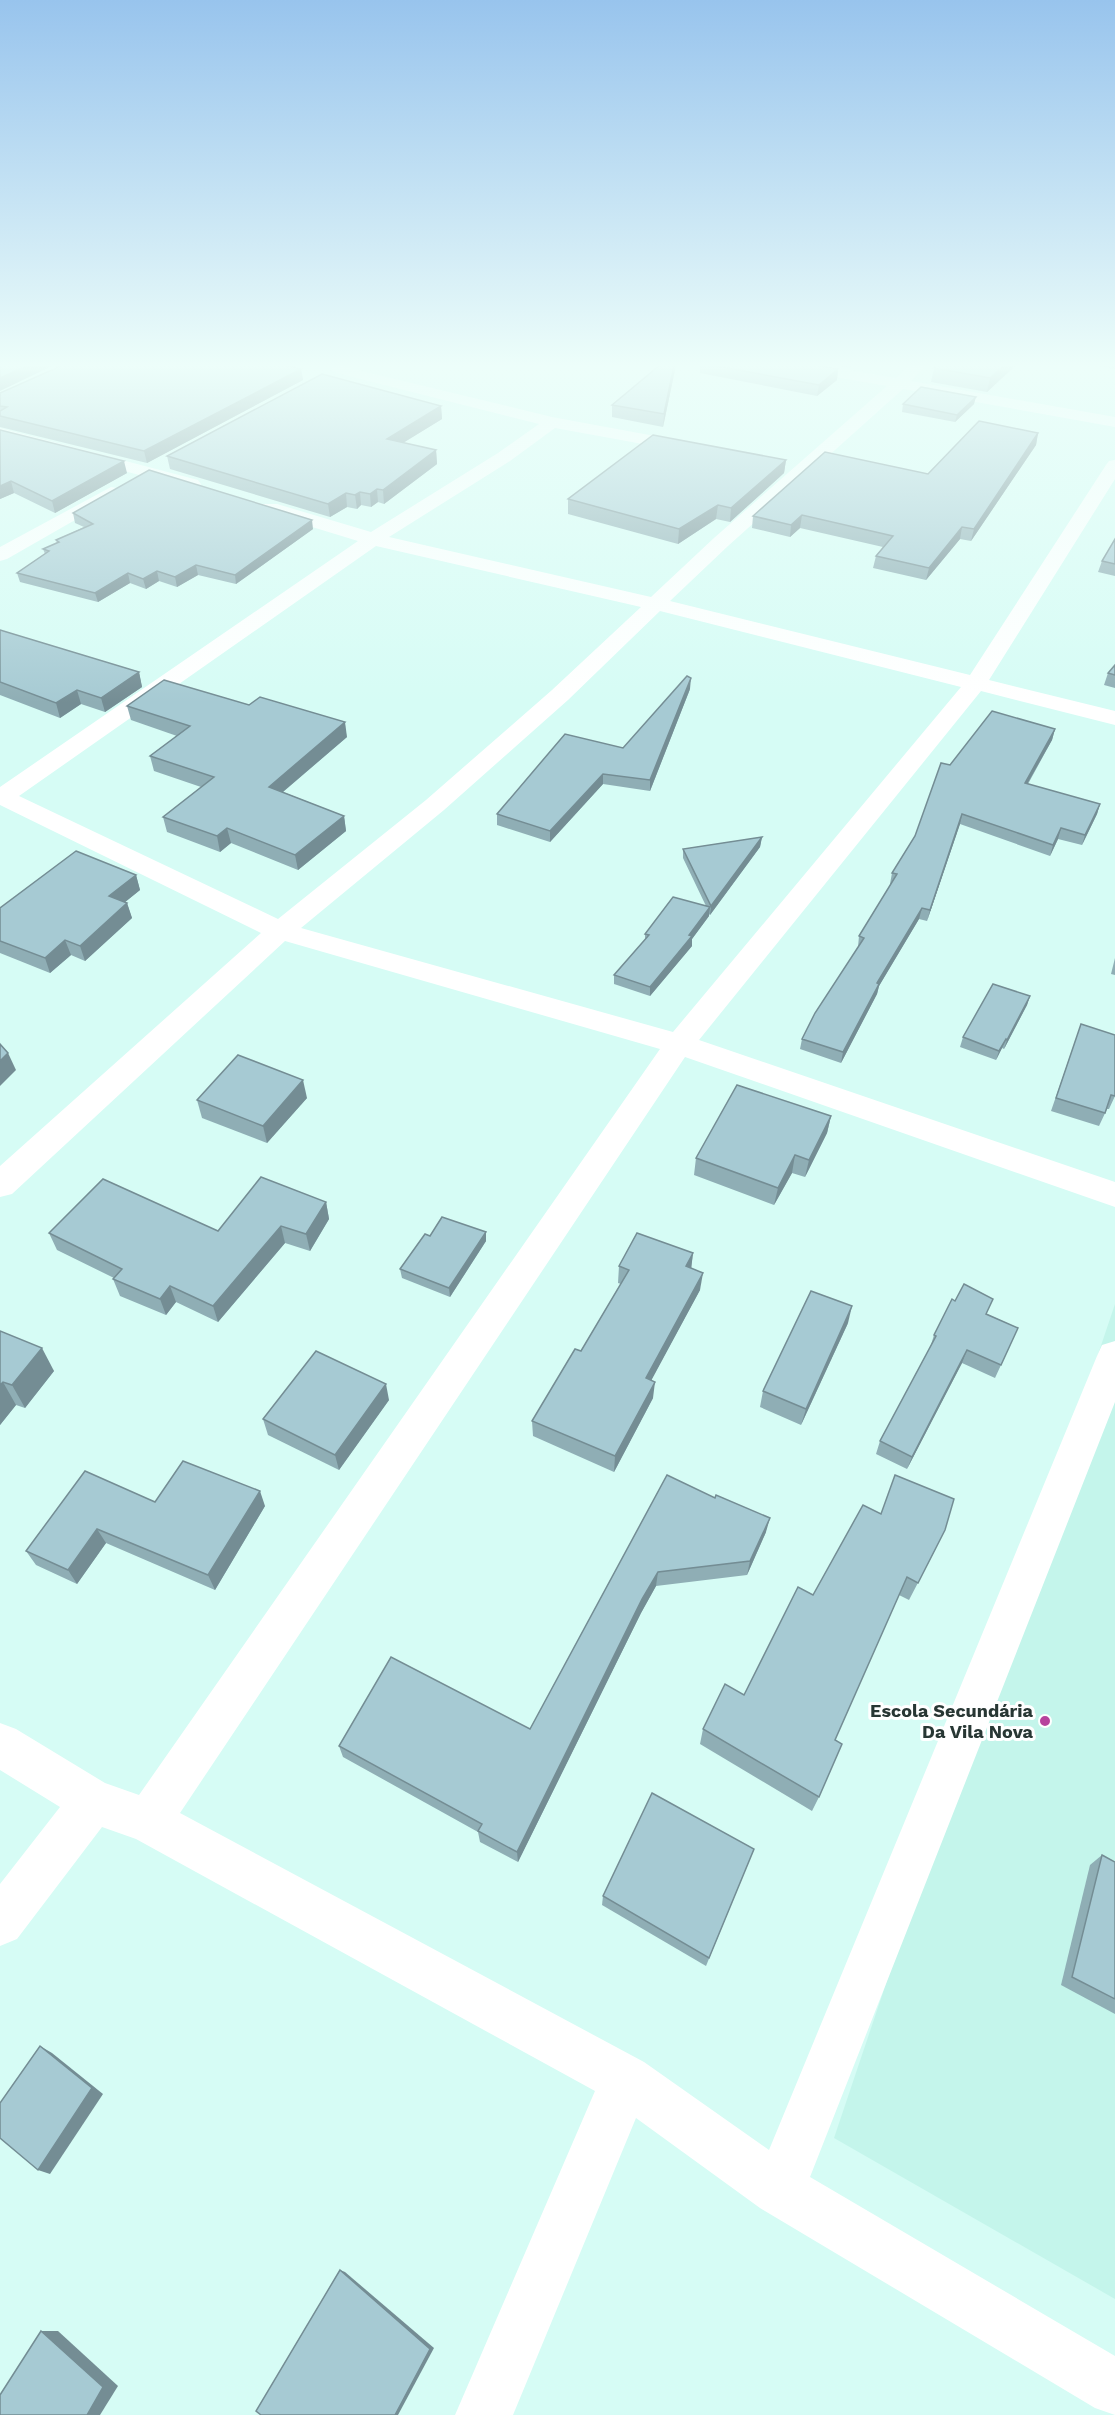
<svg xmlns="http://www.w3.org/2000/svg" width="1115" height="2415" viewBox="0 0 1115 2415" font-family="'Work Sans',sans-serif">
  <style>
    .built { fill: #c4f5eb }
    .lines { fill: none; stroke-linecap: round; stroke-linejoin: round }
    .minor { fill: #fff; fill-rule: evenodd }
    .wall { fill: #8faeb5 }
    .shaded-wall { fill: #748d94 }
    .building { fill: #a6cad3; stroke: #748d94; stroke-width: 1.5 }
    .poi-dot { fill: #b7439d; stroke: #fff; stroke-width: 2 }
    .labels { text-anchor: middle; stroke-width: 6; stroke-linejoin: round; paint-order: stroke }
    .near-poi-label { font-size: 18px; font-weight: bold; fill: #283734; stroke: #fff; text-anchor: end }
  </style>
  <rect width="100%" height="100%" fill="#d6fcf5"/>
  <polygon class="built" points="1115,1304 1115,2299 834,2138"/>
  <g class="lines">
    <g class="minor">
      <path d="M337,365L552,417L698,444L701,448L698,452L692,453L555,428L510,461L389,537L651,597L714,538L887,386L795,370L789,368L787,365H820L896,378L909,365H926L911,381L1115,417V427L903,389L728,546L670,601L970,675L1106,465L1109,461L1115,460V479L989,680L1115,711V725L981,691L699,1040L1115,1182V1207L685,1057L180,1813L644,2062L769,2150L1097,1356L1102,1345L1115,1341V1402L810,2177L1115,2356V2415L1095,2408L760,2208L636,2118L513,2415H455L595,2091L136,1839L102,1827L17,1939L0,1946V1884L60,1807L0,1770V1723L16,1729L105,1783L139,1795L660,1049L285,941L12,1194L0,1197V1166L261,933L0,805V787L358,541L263,512L261,508L263,504H277L371,532L498,453L539,424L333,372L331,369ZM376,546L641,607L552,690L426,800L278,919L19,796ZM660,611L961,687L673,1032L301,928L444,810L568,700Z"/>
      <polygon points="0,428 198,480 201,484 198,488 192,489 0,438"/>
      <polygon points="111,487 117,488 120,492 117,496 7,559 0,561 0,547"/>
    </g>
  </g>
  <g class="wall">
    <polygon points="676,365 663,427 612,417 612,405"/>
    <polygon points="700,365 815,365 838,369 837,380 817,396 700,373"/>
    <polygon points="831,365 854,365 850,368"/>
    <polygon points="937,365 1016,365 987,392 931,382 934,368"/>
    <polygon points="1091,365 1115,365 1115,369"/>
    <polygon points="301,369 303,380 147,463 0,427 0,393"/>
    <polygon points="903,404 974,404 955,422 902,412"/>
    <polygon points="441,406 442,419 403,443 436,450 437,464 384,504 378,502 371,507 361,505 357,509 347,507 330,517 170,469 167,456"/>
    <polygon points="0,430 127,473 55,513 14,493 0,499"/>
    <polygon points="1038,433 1036,445 971,541 960,539 926,580 873,568 876,556 883,547 800,528 790,537 752,528 753,516 928,474"/>
    <polygon points="786,460 784,473 730,522 716,519 678,544 568,514 568,499"/>
    <polygon points="73,513 313,529 236,584 198,575 177,587 159,581 146,589 130,583 98,602 20,582 17,573 45,554 43,549 57,543 56,540 84,527 75,523"/>
    <polygon points="1115,539 1115,576 1098,572 1102,561"/>
    <polygon points="0,630 139,672 142,687 105,712 81,704 60,718 0,695"/>
    <polygon points="1115,665 1115,688 1104,685 1108,673"/>
    <polygon points="690,689 650,791 603,784 550,842 497,825 497,814 623,748"/>
    <polygon points="127,706 347,737 283,792 344,816 346,831 298,870 231,843 220,852 167,832 163,817 201,787 154,771 150,756 177,736 131,720"/>
    <polygon points="1055,729 1052,740 1028,784 1100,804 1097,814 1082,845 1058,839 1050,856 960,824 927,921 919,919 879,986 877,994 841,1063 800,1049 802,1039 858,947 859,936 891,884 890,884 892,873 915,836 950,765"/>
    <polygon points="762,837 760,847 710,915 709,914 709,916 692,939 692,946 650,996 614,984 614,975 645,940 645,934 706,906 683,858 683,849"/>
    <polygon points="136,875 140,890 125,902 127,903 132,918 85,961 71,955 50,973 0,953 0,908"/>
    <polygon points="1115,958 1115,975 1111,974"/>
    <polygon points="1030,996 1027,1005 1004,1049 1002,1048 996,1060 960,1047 963,1037"/>
    <polygon points="1081,1024 1115,1096 1109,1109 1107,1109 1099,1126 1051,1111"/>
    <polygon points="307,1098 267,1143 202,1118 197,1100"/>
    <polygon points="831,1116 827,1133 805,1177 792,1173 774,1205 694,1175 696,1158"/>
    <polygon points="326,1202 329,1219 310,1251 285,1243 218,1322 176,1302 166,1315 120,1296 113,1279 114,1278 57,1250 49,1233 218,1231"/>
    <polygon points="430,1236 486,1241 450,1297 402,1278 400,1269"/>
    <polygon points="693,1253 691,1268 700,1290 651,1380 653,1398 614,1472 533,1436 532,1421 581,1351 621,1284 618,1283 619,1266"/>
    <polygon points="987,1314 1018,1328 995,1378 962,1363 907,1469 876,1454 880,1441 930,1348 934,1335"/>
    <polygon points="848,1323 801,1425 760,1407 763,1391"/>
    <polygon points="0,1331 54,1371 25,1408 16,1405 0,1425"/>
    <polygon points="389,1400 339,1470 268,1435 263,1419"/>
    <polygon points="667,1475 766,1532 747,1575 656,1586 641,1613 518,1862 480,1842 478,1832 343,1757 339,1746 530,1729"/>
    <polygon points="155,1502 265,1506 215,1590 106,1543 77,1584 36,1565 26,1551"/>
    <polygon points="936,1548 909,1600 899,1595 835,1740 819,1797 812,1811 700,1744 703,1729 744,1695 813,1595"/>
    <polygon points="754,1849 706,1966 602,1905 603,1896"/>
    <polygon points="1102,1855 1115,1862 1115,2014 1061,1985 1090,1865"/>
  </g>
  <g class="shaded-wall">
    <polygon points="28,365 54,365 0,391 0,378"/>
    <polygon points="674,365 676,365 663,427 664,414"/>
    <polygon points="1004,365 1016,365 987,392 990,378"/>
    <polygon points="301,369 303,380 147,463 144,451"/>
    <polygon points="838,369 837,380 817,396 819,385"/>
    <polygon points="976,397 974,404 955,422 957,415"/>
    <polygon points="441,406 442,419 388,452 387,439"/>
    <polygon points="1038,433 1036,445 971,541 974,529"/>
    <polygon points="436,450 437,464 384,504 383,490"/>
    <polygon points="786,460 784,473 730,522 731,508"/>
    <polygon points="124,461 127,473 55,513 52,501"/>
    <polygon points="11,481 14,493 0,499 0,486"/>
    <polygon points="377,489 378,502 371,507 370,494"/>
    <polygon points="360,492 361,505 357,509 355,495"/>
    <polygon points="346,493 347,507 330,517 328,504"/>
    <polygon points="718,505 716,519 678,544 679,529"/>
    <polygon points="802,515 800,528 790,537 791,525"/>
    <polygon points="312,520 313,529 236,584 235,575"/>
    <polygon points="962,527 960,539 926,580 929,568"/>
    <polygon points="196,565 198,575 177,587 175,577"/>
    <polygon points="157,571 159,581 146,589 143,579"/>
    <polygon points="128,573 130,583 98,602 95,593"/>
    <polygon points="139,672 142,687 105,712 101,698"/>
    <polygon points="691,678 690,689 650,791 650,780"/>
    <polygon points="77,690 81,704 60,718 56,703"/>
    <polygon points="345,722 347,737 271,802 269,787"/>
    <polygon points="1055,729 1052,740 1022,793 1025,783"/>
    <polygon points="603,774 603,784 550,842 550,831"/>
    <polygon points="1100,804 1097,814 1082,845 1085,835"/>
    <polygon points="962,814 960,824 927,921 930,910"/>
    <polygon points="344,816 346,831 298,870 295,855"/>
    <polygon points="227,828 231,843 220,852 217,836"/>
    <polygon points="1061,828 1058,839 1050,856 1053,845"/>
    <polygon points="762,837 760,847 710,915 711,906"/>
    <polygon points="136,875 140,890 114,911 109,896"/>
    <polygon points="127,903 132,918 85,961 80,946"/>
    <polygon points="710,907 709,916 692,939 692,946 650,996 650,987"/>
    <polygon points="922,908 919,919 879,986 877,994 841,1063 843,1052 877,983"/>
    <polygon points="65,940 71,955 50,973 45,958"/>
    <polygon points="1030,996 1027,1005 1004,1049 1007,1040"/>
    <polygon points="1006,1039 1002,1048 996,1060 999,1051"/>
    <polygon points="8,1053 16,1070 0,1086 0,1061"/>
    <polygon points="303,1080 307,1098 267,1143 263,1126"/>
    <polygon points="831,1116 827,1133 805,1177 809,1160"/>
    <polygon points="795,1155 792,1173 774,1205 778,1188"/>
    <polygon points="326,1202 329,1219 310,1251 306,1234"/>
    <polygon points="281,1226 285,1243 218,1322 213,1306"/>
    <polygon points="486,1232 486,1241 450,1297 449,1288"/>
    <polygon points="693,1253 691,1270 686,1266"/>
    <polygon points="703,1273 700,1290 644,1394 646,1378"/>
    <polygon points="170,1286 176,1302 166,1315 160,1299"/>
    <polygon points="852,1306 848,1323 801,1425 806,1409"/>
    <polygon points="42,1348 54,1371 25,1408 12,1385"/>
    <polygon points="967,1350 962,1363 907,1469 912,1457"/>
    <polygon points="3,1382 16,1405 0,1425 0,1385"/>
    <polygon points="655,1382 653,1398 614,1472 615,1456"/>
    <polygon points="386,1384 389,1400 339,1470 335,1455"/>
    <polygon points="260,1491 265,1506 215,1590 208,1575"/>
    <polygon points="770,1518 766,1532 747,1575 750,1561"/>
    <polygon points="97,1529 106,1543 77,1584 68,1570"/>
    <polygon points="658,1572 656,1586 641,1613 518,1862 517,1852 642,1599"/>
    <polygon points="40,2046 52,2053 103,2094 50,2174 38,2170"/>
    <polygon points="340,2270 345,2272 434,2348 398,2415 395,2415"/>
    <polygon points="41,2331 58,2331 118,2386 100,2415 87,2415"/>
  </g>
  <g class="building">
    <polygon points="0,365 28,365 0,378"/>
    <polygon points="63,365 285,365 301,369 144,451 0,416 0,411 7,407 0,406 0,393"/>
    <polygon points="660,365 674,365 664,414 612,405"/>
    <polygon points="711,365 815,365 838,369 819,385"/>
    <polygon points="937,365 1004,365 990,378 934,368"/>
    <polygon points="322,374 441,406 387,439 436,450 383,490 377,489 370,494 360,492 355,495 346,493 328,504 167,456"/>
    <polygon points="921,387 976,397 957,415 903,404"/>
    <polygon points="979,421 1038,433 974,529 962,527 929,568 876,556 893,536 802,515 791,525 753,516 825,452 928,474"/>
    <polygon points="0,430 124,461 52,501 11,481 0,486"/>
    <polygon points="653,435 786,460 731,508 718,505 679,529 568,499"/>
    <polygon points="149,470 312,520 235,575 196,565 175,577 157,571 143,579 128,573 95,593 17,573 49,551 43,549 59,542 56,540 93,524 73,513"/>
    <polygon points="1115,539 1115,564 1102,561"/>
    <polygon points="0,630 139,672 101,698 77,690 56,703 0,682"/>
    <polygon points="1115,665 1115,675 1108,673"/>
    <polygon points="687,676 691,678 650,780 603,774 550,831 497,814 565,734 623,748"/>
    <polygon points="164,680 249,705 260,697 345,722 269,787 344,816 295,855 227,828 217,836 163,817 214,777 150,756 190,726 127,706"/>
    <polygon points="992,711 1055,729 1025,783 1100,804 1085,835 1061,828 1053,845 962,814 930,910 922,908 877,983 879,984 843,1052 802,1039 815,1013 864,938 859,936 897,874 892,873 915,836 941,763 950,765"/>
    <polygon points="762,837 711,906 683,849"/>
    <polygon points="76,851 136,875 109,896 127,903 80,946 65,940 45,958 0,941 0,908"/>
    <polygon points="673,897 710,907 689,935 692,936 650,987 614,975 649,935 645,934"/>
    <polygon points="993,984 1030,996 1007,1040 1006,1039 999,1051 963,1037"/>
    <polygon points="1081,1024 1115,1035 1115,1096 1111,1095 1105,1113 1056,1098"/>
    <polygon points="0,1044 8,1053 0,1061"/>
    <polygon points="238,1055 303,1080 263,1126 197,1100"/>
    <polygon points="737,1085 831,1116 809,1160 795,1155 778,1188 696,1158"/>
    <polygon points="261,1177 326,1202 306,1234 281,1226 213,1306 170,1286 160,1299 113,1279 122,1269 49,1233 103,1179 218,1231"/>
    <polygon points="442,1217 486,1232 449,1288 400,1269 425,1234 430,1236"/>
    <polygon points="637,1233 693,1253 686,1266 703,1273 646,1378 655,1382 615,1456 532,1421 575,1349 581,1351 629,1270 619,1266"/>
    <polygon points="964,1284 993,1299 986,1314 1018,1328 1001,1365 967,1350 912,1457 880,1441 936,1336 934,1335 952,1299 955,1301"/>
    <polygon points="811,1291 852,1306 806,1409 763,1391"/>
    <polygon points="0,1331 42,1348 12,1385 3,1382 0,1385"/>
    <polygon points="316,1351 386,1384 335,1455 263,1419"/>
    <polygon points="183,1461 260,1491 208,1575 97,1529 68,1570 26,1551 85,1471 155,1502"/>
    <polygon points="667,1475 715,1498 716,1495 770,1518 750,1561 658,1572 642,1599 517,1852 478,1831 482,1824 339,1746 391,1657 530,1729"/>
    <polygon points="895,1475 954,1499 945,1530 918,1583 907,1577 835,1740 842,1744 819,1797 703,1729 725,1684 744,1695 798,1587 813,1595 863,1505 881,1514"/>
    <polygon points="652,1793 754,1849 709,1958 603,1896"/>
    <polygon points="1102,1855 1115,1862 1115,1999 1072,1977"/>
    <polygon points="40,2046 92,2088 38,2170 0,2138 0,2103"/>
    <polygon points="340,2270 430,2349 395,2415 261,2415 256,2411"/>
    <polygon points="41,2331 103,2387 87,2415 0,2415 0,2395"/>
  </g>
  <linearGradient id="sky" x2="0" y2="1"><stop stop-color="#98c4ed"/><stop offset="0.52" stop-color="#edfefa"/><stop offset="1" stop-color="#edfefa" stop-opacity="0"/></linearGradient>
  <rect width="1115" height="703" fill="url(#sky)"/>
  <circle class="poi-dot" cx="1045" cy="1721" r="6"/>
  <g class="labels">
    <g class="near-poi-label">
      <text x="1033" y="1717">Escola Secundária<tspan x="1033" dy="21">Da Vila Nova</tspan></text>
    </g>
  </g>
</svg>
